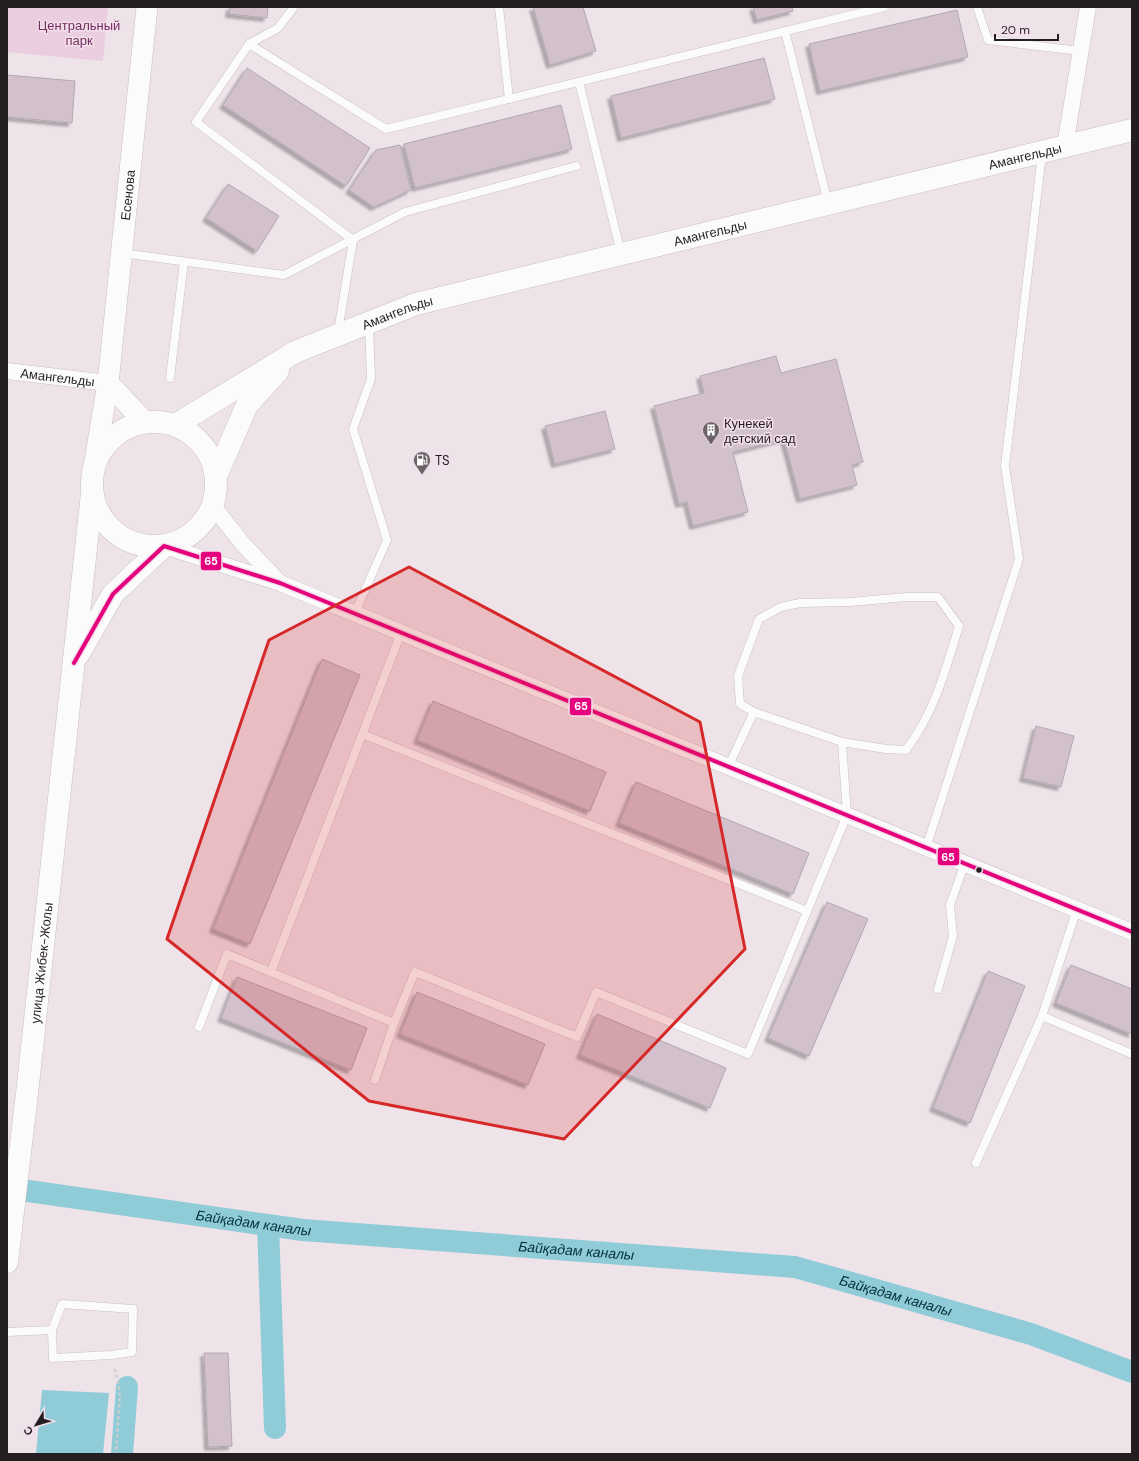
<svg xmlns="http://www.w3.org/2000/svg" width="1139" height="1461" viewBox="0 0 1139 1461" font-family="'DM Sans',sans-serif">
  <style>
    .green { fill: #eacedf }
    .water { fill: #90cbd8 }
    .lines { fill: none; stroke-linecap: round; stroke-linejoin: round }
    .canal { stroke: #90cbd8; stroke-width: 22 }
    .building { fill: #d2c1cc; stroke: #b1a9ae; filter: url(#shadow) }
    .service-casing { stroke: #c8bfc4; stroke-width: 9 }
    .minor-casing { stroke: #c8bfc4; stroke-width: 17 }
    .tertiary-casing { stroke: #c8bfc4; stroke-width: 22 }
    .secondary-casing { stroke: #c8bfc4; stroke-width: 23 }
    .path { stroke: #d1ced0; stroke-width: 2.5; stroke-dasharray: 3 3; stroke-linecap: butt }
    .service { stroke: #fcfbfc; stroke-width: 8 }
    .minor { stroke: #fcfbfc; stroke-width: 16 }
    .tertiary { stroke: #fcfbfc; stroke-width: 21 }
    .secondary { stroke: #fcfbfc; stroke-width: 22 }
    .bus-1-casing { stroke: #f2dfea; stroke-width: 7 }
    .bus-1 { stroke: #e5007d; stroke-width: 4 }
    .marked { fill: #d62828; fill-opacity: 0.2; stroke: #d62828; stroke-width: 3; stroke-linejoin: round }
    .bus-dot { fill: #241e22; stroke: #f2dfea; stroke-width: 1.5 }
    .labels { text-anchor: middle; stroke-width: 3; stroke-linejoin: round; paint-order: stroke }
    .park-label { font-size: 13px; fill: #752e61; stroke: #f2dfea }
    .street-label { font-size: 13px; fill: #241e22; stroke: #f2dfea }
    .poi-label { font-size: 13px; fill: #241e22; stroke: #f2dfea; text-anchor: start }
    .water-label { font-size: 14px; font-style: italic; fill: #043137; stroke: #f2dfea }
    .line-badge { stroke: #f2dfea; stroke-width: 1.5 }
    .badge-label { font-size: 11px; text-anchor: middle; font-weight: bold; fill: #fff }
  </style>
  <defs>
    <filter id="shadow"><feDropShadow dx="-3.5" dy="3.5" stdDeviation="1" flood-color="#0004"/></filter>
  </defs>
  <rect width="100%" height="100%" fill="#eee3e9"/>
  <polygon class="green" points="7,7 108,7 103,61 7,52"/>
  <polygon class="water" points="42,1390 109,1393 103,1454 36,1454"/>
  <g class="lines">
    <g class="canal">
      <path id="s1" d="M7,1188L303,1230L795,1267L1031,1334L1132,1372"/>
      <polyline points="268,1225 275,1428"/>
      <polyline points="122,1454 127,1387"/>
    </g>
  </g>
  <g class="building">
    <polygon points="230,7 268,7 267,18 229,14"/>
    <polygon points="533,7 583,7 596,51 550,65"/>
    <polygon points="753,7 792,7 793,11 757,20"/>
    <polygon points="957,10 968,57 820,91 809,44"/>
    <polygon points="764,58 775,99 621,138 611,96"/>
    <polygon points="247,68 370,148 346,186 223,105"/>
    <polygon points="7,75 75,81 72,123 7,117"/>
    <polygon points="561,105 572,149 415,188 404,144"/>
    <polygon points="400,145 411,190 374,207 349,190 376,150"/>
    <polygon points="228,184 279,216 257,251 206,218"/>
    <polygon points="776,356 781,373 836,359 863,462 852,465 857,485 800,499 784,439 733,452 748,512 693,526 687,502 679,504 654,406 704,393 700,376"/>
    <polygon points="605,411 615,449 555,464 545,426"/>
    <polygon points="322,659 360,675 250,944 213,929"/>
    <polygon points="433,701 606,772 590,811 417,740"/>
    <polygon points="1036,726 1074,736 1061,787 1023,778"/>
    <polygon points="636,782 809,853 793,894 619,823"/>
    <polygon points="827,902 868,919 809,1056 768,1038"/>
    <polygon points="1071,965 1132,989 1132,1034 1056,1003"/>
    <polygon points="988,971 1025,986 970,1123 933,1108"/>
    <polygon points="237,977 367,1028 351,1070 221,1018"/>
    <polygon points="417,992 545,1044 528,1085 400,1034"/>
    <polygon points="597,1014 726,1068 710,1108 580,1055"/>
    <polygon points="204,1353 228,1353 232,1446 208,1447"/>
  </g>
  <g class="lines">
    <g class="service-casing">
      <g id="service">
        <polyline points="499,7 509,99"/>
        <polyline points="977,7 988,40 1080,51"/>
        <polyline points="785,31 828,203"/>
        <polyline points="249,44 278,28 294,7"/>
        <polyline points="579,82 621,253"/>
        <polyline points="122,253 284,275 405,212 576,166"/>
        <polyline points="338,332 353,240 196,122 249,44 386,129 884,7"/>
        <polyline points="170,378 184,262"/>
        <polyline points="355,613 387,540 353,429 371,379 369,325"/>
        <polyline points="362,734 807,911"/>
        <polyline points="728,767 754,712"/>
        <polyline points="926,848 1019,559 1005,466 1042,154"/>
        <polyline points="271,972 401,633"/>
        <polyline points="938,989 953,936 950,905 965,863"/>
        <polyline points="1042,1016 1132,1054"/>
        <path d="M199,1027L227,954L394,1023L415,972L577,1037L596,992L748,1054L847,815L842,742L754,712L740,704L738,676L759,619L781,607L800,603L850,602L907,597H938L959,626C946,669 934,714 906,750L886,749L842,742"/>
        <polyline points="375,1080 394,1023"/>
        <polyline points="976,1163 1042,1016 1077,909"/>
        <polygon points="62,1304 133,1309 132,1352 111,1355 53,1358 52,1330"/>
        <polyline points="7,1332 52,1330"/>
      </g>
    </g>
    <g class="minor-casing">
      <g id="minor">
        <polyline points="1065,146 1088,7"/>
        <path id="s2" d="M7,371L108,383"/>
        <polyline points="213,506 242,543 279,582"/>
        <polyline points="164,546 280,583 1132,932"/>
      </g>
    </g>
    <g class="tertiary-casing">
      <g id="tertiary">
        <polyline points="108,383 144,421"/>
        <path id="s3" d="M95,461L108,383L147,7"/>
      </g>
    </g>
    <g class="secondary-casing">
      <g id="secondary">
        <circle cx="154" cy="484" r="62"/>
        <path id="s4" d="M177,424L295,352L416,304L1132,130"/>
        <polyline points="217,474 247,405 278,371"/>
        <polyline points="78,655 113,594 164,546"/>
        <path id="s5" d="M7,1262L28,1085L92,493"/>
      </g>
    </g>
    <polyline class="path" points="115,1369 120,1392 116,1454"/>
    <use href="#service" class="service"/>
    <use href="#minor" class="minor"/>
    <use href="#tertiary" class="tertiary"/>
    <use href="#secondary" class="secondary"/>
    <g class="bus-1-casing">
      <polyline id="bus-1" points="74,663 113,594 164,546 280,583 1132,932"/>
    </g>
    <use href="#bus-1" class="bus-1"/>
  </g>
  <path class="marked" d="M409,567L700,722L745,949L564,1139L369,1101L167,939L269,640Z"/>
  <defs>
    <g id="building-pin" transform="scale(0.9)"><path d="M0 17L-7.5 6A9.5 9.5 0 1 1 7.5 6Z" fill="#6b6368" stroke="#f2dfea"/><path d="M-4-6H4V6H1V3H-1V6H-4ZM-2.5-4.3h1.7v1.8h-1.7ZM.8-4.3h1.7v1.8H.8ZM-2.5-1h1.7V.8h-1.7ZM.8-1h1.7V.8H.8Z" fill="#fff"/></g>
    <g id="fuel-pin" transform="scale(0.9)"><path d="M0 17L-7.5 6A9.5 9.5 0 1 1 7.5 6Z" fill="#6b6368" stroke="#f2dfea"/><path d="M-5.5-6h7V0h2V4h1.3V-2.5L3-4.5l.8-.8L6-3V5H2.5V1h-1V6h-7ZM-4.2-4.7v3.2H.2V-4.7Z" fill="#fff"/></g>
  </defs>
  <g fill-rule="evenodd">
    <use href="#building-pin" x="711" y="430"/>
    <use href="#fuel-pin" x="422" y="460"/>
  </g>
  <circle class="bus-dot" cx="979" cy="870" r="3.5"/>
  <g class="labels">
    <g class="park-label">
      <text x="79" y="30">Центральный<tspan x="79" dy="15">парк</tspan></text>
    </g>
    <g class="street-label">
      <text dy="5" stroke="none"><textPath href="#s4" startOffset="895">Амангельды</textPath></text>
      <text dy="5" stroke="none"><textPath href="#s3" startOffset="268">Есенова</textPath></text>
      <text dy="5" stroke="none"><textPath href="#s4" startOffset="571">Амангельды</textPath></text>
      <text dy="5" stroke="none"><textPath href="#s4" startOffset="248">Амангельды</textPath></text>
      <text dy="5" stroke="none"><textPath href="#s2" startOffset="51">Амангельды</textPath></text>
      <text dy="5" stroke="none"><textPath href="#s5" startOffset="301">улица Жибек-Жолы</textPath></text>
    </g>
    <g class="poi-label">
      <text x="724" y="428">Кунекей<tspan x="724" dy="15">детский сад</tspan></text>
      <text x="435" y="465">TS</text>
    </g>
    <g class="water-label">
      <text dy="5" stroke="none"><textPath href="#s1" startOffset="249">Байқадам каналы</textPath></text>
      <text dy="5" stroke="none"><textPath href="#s1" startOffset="573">Байқадам каналы</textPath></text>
      <text dy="5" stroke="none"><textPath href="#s1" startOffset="897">Байқадам каналы</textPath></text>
    </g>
  </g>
  <g class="line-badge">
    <rect x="200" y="551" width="22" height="20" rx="4" fill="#e5007d"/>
    <rect x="569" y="697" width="23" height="19" rx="4" fill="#e5007d"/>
    <rect x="937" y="847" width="23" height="19" rx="4" fill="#e5007d"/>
  </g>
  <g class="badge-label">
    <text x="211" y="565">65</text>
    <text x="581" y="710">65</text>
    <text x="948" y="861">65</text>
  </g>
  <rect width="1139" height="1461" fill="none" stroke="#241e22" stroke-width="16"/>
  <g transform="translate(36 1425) rotate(232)" stroke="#f2dfea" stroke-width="3" paint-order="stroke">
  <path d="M0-3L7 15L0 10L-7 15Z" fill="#241e22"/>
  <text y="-6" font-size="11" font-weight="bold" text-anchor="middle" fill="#241e22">С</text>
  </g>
  <path d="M995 34v6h63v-6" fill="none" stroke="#241e22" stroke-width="2"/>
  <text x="1001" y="34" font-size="12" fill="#241e22" stroke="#f2dfea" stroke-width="3" paint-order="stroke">20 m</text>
</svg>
